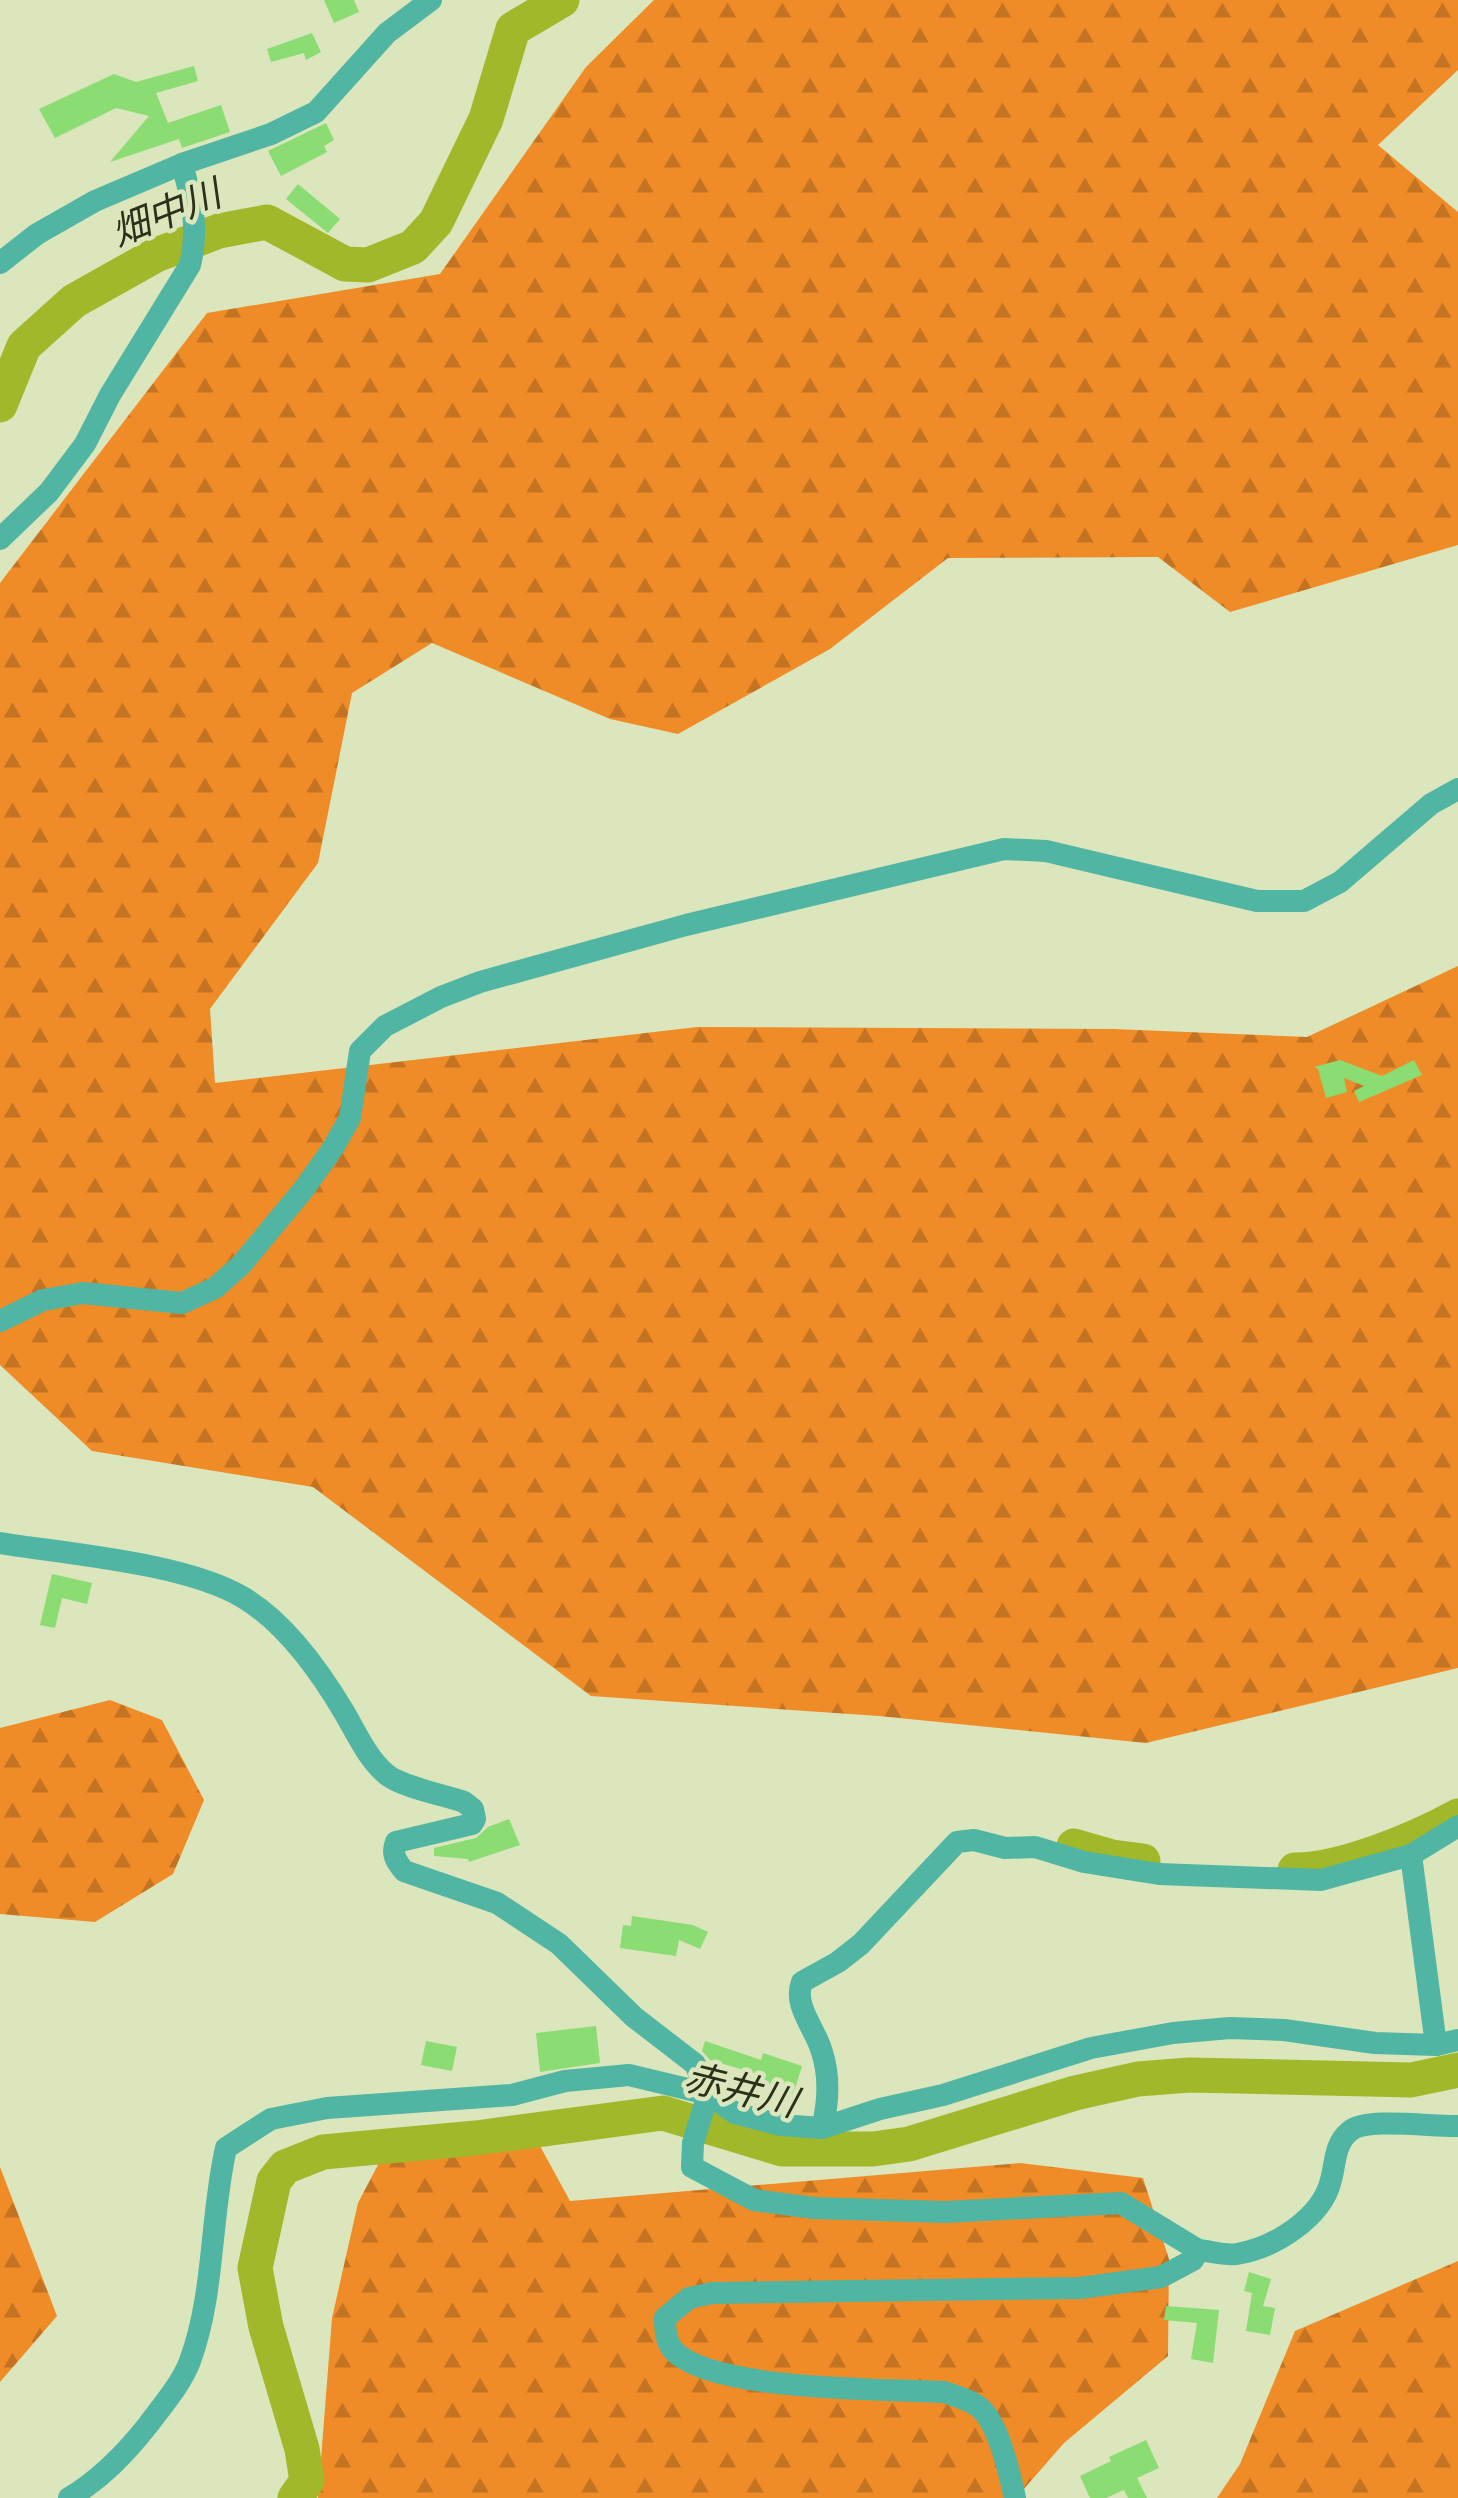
<svg xmlns="http://www.w3.org/2000/svg" width="1458" height="2498" viewBox="0 0 1458 2498" font-family="'PT Sans Narrow','Noto Sans JP',sans-serif">
  <style>
    .forest { fill: url(#forest-firs) }
    .lines { fill: none; stroke-linecap: round; stroke-linejoin: round }
    .river { stroke: #a1b82b; stroke-width: 35 }
    .building { fill: #8adc73 }
    .minor { stroke: #50b5a2; stroke-width: 22 }
    .labels { text-anchor: middle; stroke-width: 9; stroke-linejoin: round; paint-order: stroke }
    .water-label { font-size: 38px; font-style: italic; fill: #2b301a; stroke: #dbe6bc }
  </style>
  <defs>
    <pattern id="forest-firs" width="22" height="20" patternUnits="userSpaceOnUse" patternTransform="scale(2.5)"><rect width="22" height="20" fill="#f08c27"/><path d="M5 1l3.5 6h-7zM16 11l3.5 6h-7z" fill="#c37321"/></pattern>
  </defs>
  <rect width="100%" height="100%" fill="#dbe6bc"/>
  <g class="forest">
    <polygon points="654,0 1458,0 1458,70 1378,145 1458,212 1458,545 1230,612 1158,557 948,558 830,649 678,734 610,719 432,643 352,693 318,863 210,1009 215,1083 697,1027 1114,1029 1307,1037 1458,966 1458,1668 1146,1743 879,1716 591,1696 313,1487 92,1451 0,1365 0,583 207,313 440,274 586,67"/>
    <polygon points="110,1700 162,1720 204,1800 173,1874 95,1922 0,1914 0,1728"/>
    <polygon points="540,2146 570,2201 1020,2163 1143,2178 1169,2259 1168,2356 1064,2443 1016,2498 318,2498 332,2318 358,2203 381,2159"/>
    <polygon points="0,2167 57,2316 0,2382"/>
    <polygon points="1458,2261 1458,2498 1217,2498 1240,2464 1295,2331"/>
  </g>
  <g class="lines">
    <g class="river">
      <polyline points="0,405 24,346 74,301 156,255 219,231 267,222 345,264 368,265 413,247 436,222 486,119 513,29 562,0"/>
      <polyline points="1074,1846 1112,1857 1143,1861"/>
      <path d="M1295,1870C1342,1870 1416,1839 1458,1816"/>
      <polyline points="295,2498 307,2481 302,2449 266,2327 255,2268 274,2181 285,2167 323,2152 476,2138 663,2113 782,2149 873,2149 909,2144 1075,2093 1138,2079 1189,2075 1411,2080 1458,2070"/>
    </g>
  </g>
  <g class="building">
    <polygon points="324,0 354,0 359,12 334,23"/>
    <polygon points="312,33 321,52 306,60 304,53 271,62 267,49"/>
    <polygon points="194,66 198,81 156,93 168,123 221,105 230,132 182,148 179,139 110,162 149,116 116,108 55,138 39,109 114,74 136,82"/>
    <polygon points="326,123 334,140 324,146 327,152 281,176 268,151"/>
    <polygon points="298,184 340,219 328,233 286,199"/>
    <polygon points="1340,1060 1382,1076 1414,1060 1422,1075 1359,1102 1354,1091 1364,1086 1344,1078 1347,1092 1326,1098 1318,1069 1314,1067"/>
    <polygon points="52,1574 92,1583 87,1604 62,1598 55,1628 40,1625"/>
    <polygon points="509,1819 520,1845 469,1862 468,1859 434,1856 434,1848 476,1838 488,1827"/>
    <polygon points="632,1916 693,1925 708,1932 700,1949 679,1940 676,1956 620,1948 623,1925 631,1926"/>
    <polygon points="596,2026 600,2063 540,2072 536,2033"/>
    <polygon points="426,2041 457,2047 452,2071 421,2065"/>
    <polygon points="705,2041 761,2060 763,2053 802,2066 793,2095 764,2086 764,2076 710,2060 702,2051"/>
    <polygon points="1249,2272 1271,2279 1263,2306 1275,2308 1270,2335 1246,2331 1252,2293 1244,2291"/>
    <polygon points="1166,2306 1219,2310 1213,2363 1191,2359 1197,2323 1164,2320"/>
    <polygon points="1146,2440 1159,2468 1137,2478 1147,2498 1128,2498 1124,2490 1106,2498 1090,2498 1080,2476 1111,2461 1109,2457"/>
  </g>
  <g class="lines">
    <g class="minor">
      <polyline points="0,263 37,234 95,201 182,164 271,134 316,112 387,33 431,0"/>
      <path d="M0,539L49,492L85,444L110,395L190,265C199,228 192,200 182,164"/>
      <polyline points="0,1321 43,1300 83,1293 182,1303 215,1288 241,1265 304,1189 333,1148 350,1118 360,1051 385,1026 441,997 480,982 686,925 1004,849 1046,851 1257,901 1304,901 1340,882 1431,804 1458,789"/>
      <path d="M0,1543C68,1554 186,1563 244,1598C285,1623 319,1670 344,1712C356,1732 367,1758 386,1774C401,1787 444,1795 464,1802L473,1809L475,1819L472,1824L396,1842C391,1854 396,1861 404,1871L497,1903L559,1944L634,2017L695,2064L708,2094L693,2143L692,2167L754,2200L814,2208L945,2212L1121,2203L1198,2250L1193,2260L1161,2277L1080,2288L712,2293L689,2298L665,2318C665,2331 666,2344 676,2353C719,2391 884,2389 944,2392C955,2396 971,2400 980,2408C999,2424 1010,2475 1015,2498"/>
      <polyline points="1411,1855 1436,2045"/>
      <path d="M822,2128C829,2101 830,2075 821,2049C814,2027 793,2005 802,1982L838,1962L861,1944L957,1842L974,1840L1005,1848L1035,1847L1084,1862L1159,1874L1321,1880L1411,1855L1458,1826"/>
      <path d="M1198,2250C1210,2251 1225,2256 1237,2254C1274,2248 1322,2218 1331,2180C1336,2162 1334,2144 1350,2131C1367,2117 1433,2127 1458,2126"/>
      <path d="M69,2498C101,2479 125,2454 148,2425C162,2406 182,2383 190,2361C215,2293 210,2218 226,2148L271,2119L327,2108L512,2095L565,2081L629,2075L708,2094L735,2113L781,2125L822,2128L880,2109L943,2095L1091,2048L1173,2033L1230,2028L1284,2030L1375,2043L1436,2045L1458,2040"/>
    </g>
  </g>
  <g class="labels">
    <g class="water-label">
      <text transform="translate(166 213) rotate(-22)" y="13">畑中川</text>
      <text transform="translate(741 2090) rotate(14)" y="13">赤井川</text>
    </g>
  </g>
</svg>
